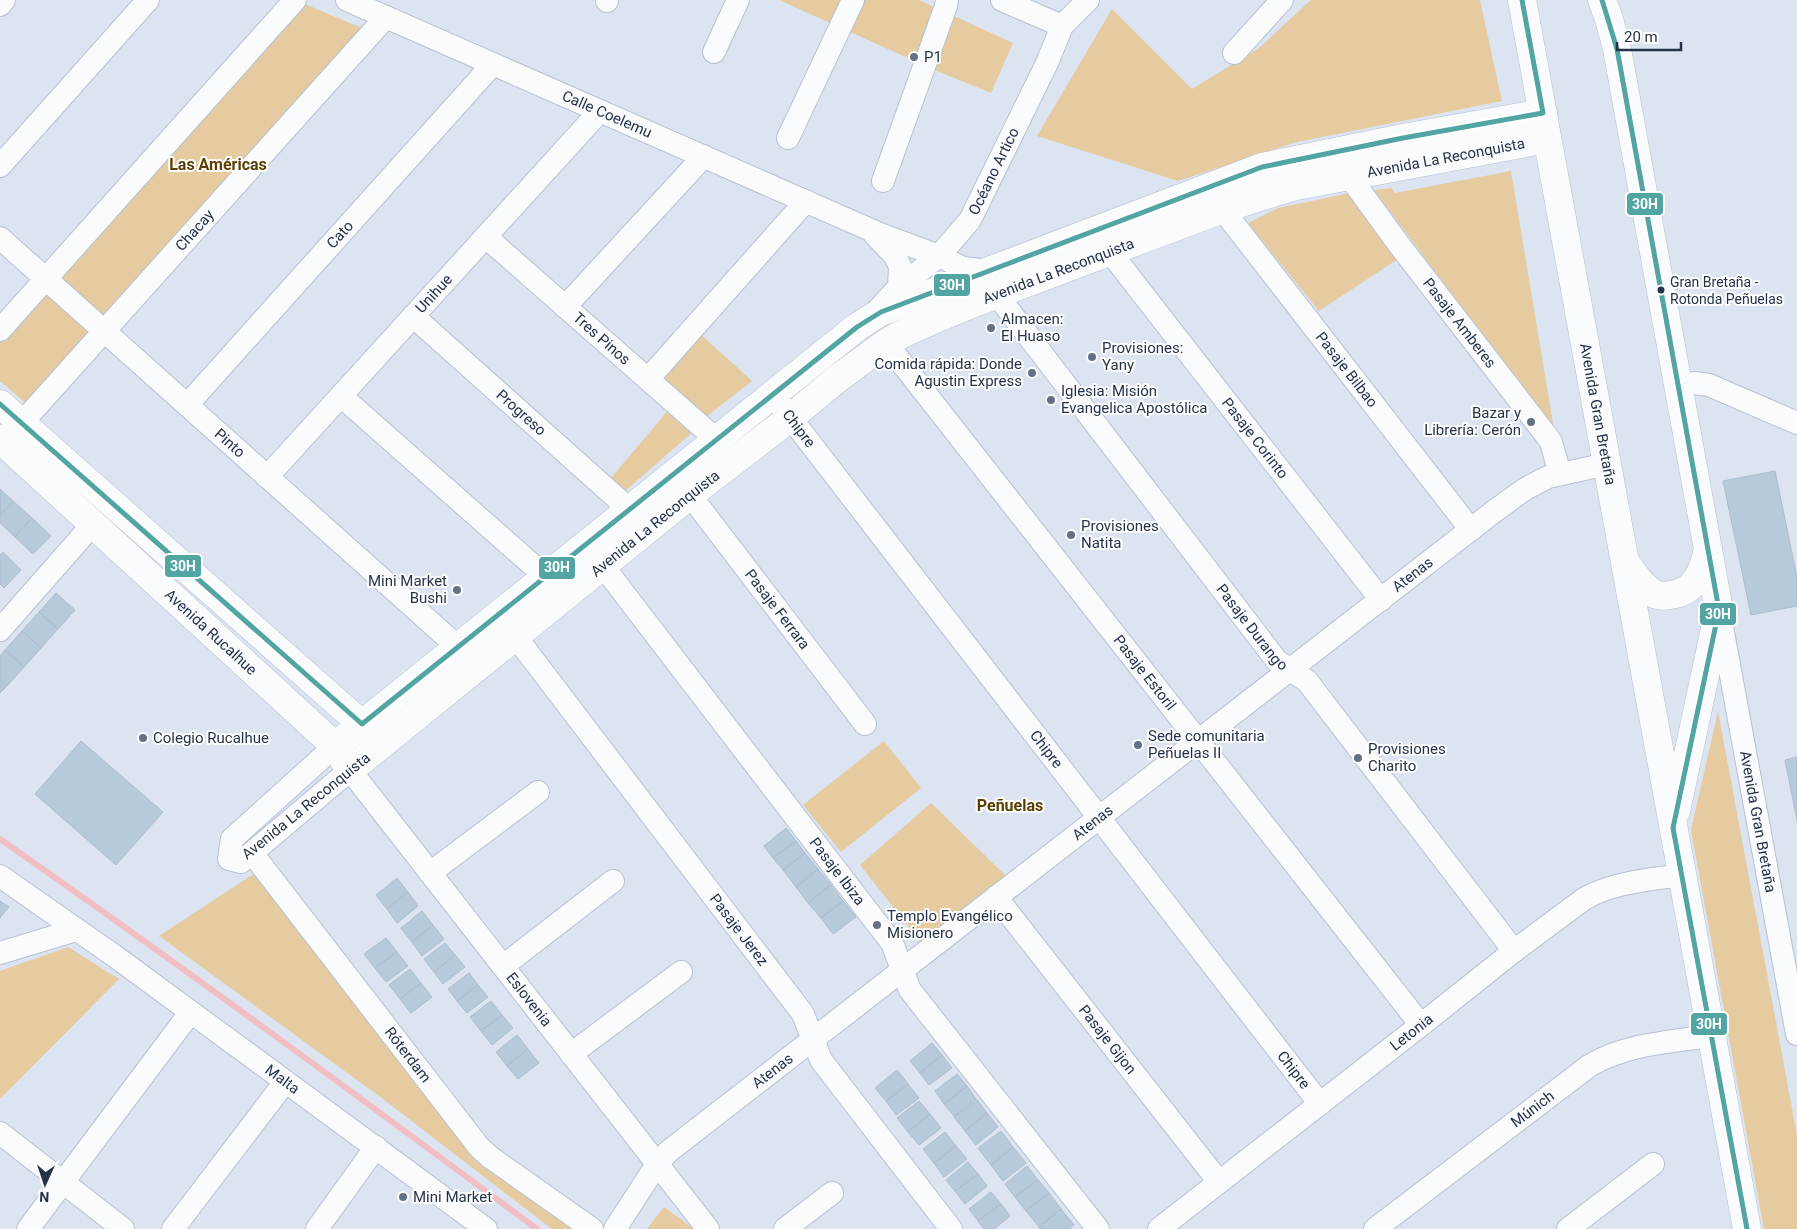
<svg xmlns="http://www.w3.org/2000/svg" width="1797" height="1229" viewBox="0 0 1797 1229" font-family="Roboto,sans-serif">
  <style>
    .green { fill: #e5cb9f }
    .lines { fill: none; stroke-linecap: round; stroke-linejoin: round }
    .stream { stroke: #f1bfc3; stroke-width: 6 }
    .building { fill: #b6cadb; stroke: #acbcca }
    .street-casing { stroke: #b6c1d2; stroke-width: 24 }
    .secondary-casing { stroke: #b6c1d2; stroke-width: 29 }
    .street { stroke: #fafbfd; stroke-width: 22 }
    .secondary { stroke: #fafbfd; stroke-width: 28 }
    .bus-1-casing { stroke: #fff; stroke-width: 9 }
    .bus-1 { stroke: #52a5a3; stroke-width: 5 }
    .poi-dot { fill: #647184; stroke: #fff; stroke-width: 2 }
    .bus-dot { fill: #24334a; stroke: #fff; stroke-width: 2 }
    .labels { text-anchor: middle; stroke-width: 4; stroke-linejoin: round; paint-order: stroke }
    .bus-label { font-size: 14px; fill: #24334a; stroke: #fff; text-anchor: start }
    .poi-label { font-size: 15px; fill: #24334a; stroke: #fff; text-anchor: start }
    .street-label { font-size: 15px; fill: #24334a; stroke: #fff }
    .neighbourhood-label { font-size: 16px; font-weight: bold; fill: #5b3e01; stroke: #fff }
    .line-badge { stroke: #fff; stroke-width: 2 }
    .badge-label { font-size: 14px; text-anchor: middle; font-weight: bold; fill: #fff }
  </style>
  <rect width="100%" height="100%" fill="#dce4f1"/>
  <g class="green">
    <polygon points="779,0 919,0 1013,43 991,93 930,68"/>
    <polygon points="1311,0 1480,0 1502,101 1297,142 1178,181 1037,136 1112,9 1192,89 1259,48"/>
    <polygon points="300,2 364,29 110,315 98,317 61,285 62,274"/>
    <polygon points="1511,171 1554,430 1374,190 1392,188 1395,193"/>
    <polygon points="1350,193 1398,259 1319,311 1248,223 1278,208"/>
    <polygon points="40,293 49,293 87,328 91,337 29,406 0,381 0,338"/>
    <polygon points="698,332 752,381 706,417 666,381 664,371"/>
    <polygon points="670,408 694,431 625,491 611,478"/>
    <polygon points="1718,711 1797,1135 1797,1229 1764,1229 1691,830"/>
    <polygon points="884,741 921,788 841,852 803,805"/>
    <polygon points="931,803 1006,876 921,942 860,865"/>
    <polygon points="273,861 494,1148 586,1229 552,1229 383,1099 159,936"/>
    <polygon points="68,947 119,979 0,1099 0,971"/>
    <polygon points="664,1207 694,1229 647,1229"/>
  </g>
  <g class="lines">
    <path class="stream" d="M0,839C182,966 359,1097 537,1229"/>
  </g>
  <g class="building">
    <polygon points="1775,471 1797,577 1797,606 1751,615 1723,481"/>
    <polygon points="0,489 13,501 0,515"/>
    <polygon points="13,501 32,518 15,537 0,523 0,515"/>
    <polygon points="32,518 51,536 33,554 15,537"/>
    <polygon points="3,552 21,570 4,588 0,584 0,555"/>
    <polygon points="56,593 75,610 58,629 39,612"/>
    <polygon points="39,612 58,629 41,648 22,631"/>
    <polygon points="22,631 41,648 24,667 5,650"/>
    <polygon points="5,650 24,667 7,686 0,680 0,656"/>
    <polygon points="0,680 7,686 0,693"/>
    <polygon points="81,741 163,812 116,865 35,794"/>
    <polygon points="1797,757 1797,820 1785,760"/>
    <polygon points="786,828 796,841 773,858 764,846"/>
    <polygon points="796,841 805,853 783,870 773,858"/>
    <polygon points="805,853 818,869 796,887 783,870"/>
    <polygon points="818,869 831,885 808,903 796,887"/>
    <polygon points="397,878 408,892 387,909 376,895"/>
    <polygon points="831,885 843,901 821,918 808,903"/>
    <polygon points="408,892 418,906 397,923 387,909"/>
    <polygon points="0,901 9,907 0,918"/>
    <polygon points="843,901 856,917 833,934 821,918"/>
    <polygon points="422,911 433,925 412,942 401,928"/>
    <polygon points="433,925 444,939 422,956 412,942"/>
    <polygon points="386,938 397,952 375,968 364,954"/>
    <polygon points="445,943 455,955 434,972 424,959"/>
    <polygon points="397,952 408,966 386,982 375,968"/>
    <polygon points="455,955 465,967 443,984 434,972"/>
    <polygon points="410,969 421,983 400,999 389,985"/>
    <polygon points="469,973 478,985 457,1001 448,989"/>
    <polygon points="421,983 432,997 411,1013 400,999"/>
    <polygon points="478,985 488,997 467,1013 457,1001"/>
    <polygon points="491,1001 502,1015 481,1031 470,1017"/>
    <polygon points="502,1015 513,1028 492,1045 481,1031"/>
    <polygon points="517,1035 528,1049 507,1066 496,1052"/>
    <polygon points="932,1043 942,1055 920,1073 910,1061"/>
    <polygon points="528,1049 539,1063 518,1079 507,1066"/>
    <polygon points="942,1055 952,1068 929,1085 920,1073"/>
    <polygon points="897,1070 908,1084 886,1101 875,1088"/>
    <polygon points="957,1074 967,1086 944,1104 935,1091"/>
    <polygon points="908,1084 919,1098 896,1115 886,1101"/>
    <polygon points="967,1086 976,1099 954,1116 944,1104"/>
    <polygon points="977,1100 987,1113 965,1131 954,1117"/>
    <polygon points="919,1101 930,1114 908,1132 897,1118"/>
    <polygon points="987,1113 998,1127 976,1145 965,1131"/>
    <polygon points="930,1114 941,1128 919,1145 908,1132"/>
    <polygon points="1001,1131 1013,1147 991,1165 978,1148"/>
    <polygon points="945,1132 956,1146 934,1163 923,1149"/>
    <polygon points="956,1146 967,1159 944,1177 934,1163"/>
    <polygon points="1013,1147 1026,1163 1003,1181 991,1165"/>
    <polygon points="968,1162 978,1174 955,1191 946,1180"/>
    <polygon points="1027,1166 1038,1180 1015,1197 1005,1184"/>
    <polygon points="978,1174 987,1186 965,1204 955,1191"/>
    <polygon points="1038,1180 1049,1193 1026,1211 1015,1197"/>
    <polygon points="991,1192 1001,1204 978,1221 969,1209"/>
    <polygon points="1049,1193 1061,1209 1039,1227 1026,1211"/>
    <polygon points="1001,1204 1010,1216 994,1229 984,1229 978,1221"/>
    <polygon points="1061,1209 1074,1225 1069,1229 1040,1229 1039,1227"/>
  </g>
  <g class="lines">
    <g class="street-casing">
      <g id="street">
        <path id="s1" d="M347,0L880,234L939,256L963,268L990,271"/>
        <polyline points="1002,0 1062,26"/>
        <polyline points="607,1 607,0"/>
        <polyline points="0,5 4,0"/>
        <polyline points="714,52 738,0"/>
        <polyline points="1234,53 1282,0"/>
        <polyline points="788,138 853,0"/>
        <polyline points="0,166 148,0"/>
        <path id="s2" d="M1349,176L1400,246L1546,435L1551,442L1560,474"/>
        <polyline points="883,181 946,6 947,0"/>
        <path id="s3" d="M1223,210L1471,530"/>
        <polyline points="874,234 895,256 900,266 899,287"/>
        <path id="s4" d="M486,237L717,440"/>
        <path id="s5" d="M0,238L458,647"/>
        <path id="s6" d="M1110,252L1381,600"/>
        <path id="s7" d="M997,295L1277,661L1307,681L1514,951"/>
        <polyline points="565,307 704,156"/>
        <path id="s8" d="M874,314L899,287L939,256L970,220L1047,63L1062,26L1088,0"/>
        <path id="s9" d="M413,316L630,510"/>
        <polyline points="0,330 295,0"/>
        <path id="s10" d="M886,343L1421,1025"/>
        <polyline points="648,379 806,201"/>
        <polyline points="1678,388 1694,383 1709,385 1797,423"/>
        <polyline points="341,396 546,577"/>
        <path id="s11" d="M780,404L1320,1104"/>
        <path id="s12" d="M187,405L493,64"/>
        <path id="s13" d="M11,435L386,17"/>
        <path id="s14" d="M267,477L600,111"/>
        <path id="s15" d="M690,495L865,724"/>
        <path id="s16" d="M603,566L892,943L910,990L1098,1229"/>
        <path id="s17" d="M1720,616L1797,1034"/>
        <polyline points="0,630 93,524"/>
        <path id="s18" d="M516,637L803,1014L821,1060L951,1229"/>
        <path id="s19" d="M335,746L232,839L229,859L241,862L350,770L708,1229"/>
        <path id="s20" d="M252,853L479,1147L490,1157L592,1229"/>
        <polyline points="430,873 538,792"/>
        <path id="s21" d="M0,876L116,957L486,1229"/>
        <path id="s22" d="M996,897L1219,1182"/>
        <polyline points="0,953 76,930"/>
        <polyline points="503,966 613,881"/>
        <polyline points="571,1054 681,972"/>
        <polyline points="0,1133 123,1229"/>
        <polyline points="28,1229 190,1013"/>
        <polyline points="173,1229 285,1082"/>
        <polyline points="317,1229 376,1147"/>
        <path id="s23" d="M615,1229L657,1164L669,1151L1492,513L1525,489L1548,477L1607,464"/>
        <polyline points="785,1229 832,1193"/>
        <path id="s24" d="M1159,1229L1421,1025L1514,951L1584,899C1613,882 1649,880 1682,875"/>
        <path id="s25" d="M1375,1229L1589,1066C1625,1044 1670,1042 1711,1036"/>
        <polyline points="1568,1229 1653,1164"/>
      </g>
    </g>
    <g class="secondary-casing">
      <g id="secondary">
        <path id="s26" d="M1522,0L1747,1229"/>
        <polyline points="1602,0 1609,19 1617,49 1719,610 1676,811"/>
        <polyline points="0,404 375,736"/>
        <path id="s27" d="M0,439L335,746L350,770L690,495L790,418L837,379L886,343L898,336C959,307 1025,284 1088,260C1157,234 1225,206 1296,186L1547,139"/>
        <path d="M1626,563C1634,573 1642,588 1655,594C1659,596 1665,596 1670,595C1695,593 1703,571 1708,549"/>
        <polyline points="335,746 857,327 881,312 1262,167 1403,138 1543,113"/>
      </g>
    </g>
    <use href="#street" class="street"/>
    <use href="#secondary" class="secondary"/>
    <g class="bus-1-casing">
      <g id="bus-1">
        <polyline points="1602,0 1617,49 1719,610 1673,828 1747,1229"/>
        <polyline points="0,404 362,724 857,327 881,312 1262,167 1403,138 1543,113 1522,0"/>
      </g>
    </g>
    <use href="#bus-1" class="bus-1"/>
  </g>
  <g class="poi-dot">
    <circle cx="914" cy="57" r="5"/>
    <circle cx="991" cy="328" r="5"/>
    <circle cx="1092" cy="357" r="5"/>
    <circle cx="1032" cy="373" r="5"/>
    <circle cx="1051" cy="400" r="5"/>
    <circle cx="1531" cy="422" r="5"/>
    <circle cx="1071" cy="535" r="5"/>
    <circle cx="457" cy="590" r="5"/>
    <circle cx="143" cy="738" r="5"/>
    <circle cx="1138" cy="745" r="5"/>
    <circle cx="1358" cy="758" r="5"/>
    <circle cx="877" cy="925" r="5"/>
    <circle cx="403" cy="1197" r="5"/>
  </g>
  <circle class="bus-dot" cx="1661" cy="290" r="4.5"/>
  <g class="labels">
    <g class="bus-label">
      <text x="1670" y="287">Gran Bretaña -<tspan x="1670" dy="17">Rotonda Peñuelas</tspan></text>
    </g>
    <g class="poi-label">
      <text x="924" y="62">P1</text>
      <text x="1001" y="324">Almacen:<tspan x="1001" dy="17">El Huaso</tspan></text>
      <text x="1102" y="353">Provisiones:<tspan x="1102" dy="17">Yany</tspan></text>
      <text x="1022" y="369" text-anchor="end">Comida rápida: Donde<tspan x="1022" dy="17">Agustin Express</tspan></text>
      <text x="1061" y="396">Iglesia: Misión<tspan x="1061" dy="17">Evangelica Apostólica</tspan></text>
      <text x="1521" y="418" text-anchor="end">Bazar y<tspan x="1521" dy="17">Librería: Cerón</tspan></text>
      <text x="1081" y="531">Provisiones<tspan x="1081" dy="17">Natita</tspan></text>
      <text x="447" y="586" text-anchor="end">Mini Market<tspan x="447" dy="17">Bushi</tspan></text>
      <text x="1148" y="741">Sede comunitaria<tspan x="1148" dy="17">Peñuelas II</tspan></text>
      <text x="153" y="743">Colegio Rucalhue</text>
      <text x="1368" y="754">Provisiones<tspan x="1368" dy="17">Charito</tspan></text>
      <text x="887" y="921">Templo Evangélico<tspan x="887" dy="17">Misionero</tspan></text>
      <text x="413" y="1202">Mini Market</text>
    </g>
    <g class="street-label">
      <text dy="5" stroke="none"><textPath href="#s1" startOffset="284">Calle Coelemu</textPath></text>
      <text dy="5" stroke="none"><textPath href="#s27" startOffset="1760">Avenida La Reconquista</textPath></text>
      <text dy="5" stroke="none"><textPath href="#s8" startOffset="189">Océano Artico</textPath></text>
      <text dy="5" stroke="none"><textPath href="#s13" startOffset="275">Chacay</textPath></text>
      <text dy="5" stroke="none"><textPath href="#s12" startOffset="229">Cato</textPath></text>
      <text dy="5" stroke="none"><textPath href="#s27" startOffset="1355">Avenida La Reconquista</textPath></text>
      <text dy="5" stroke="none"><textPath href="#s14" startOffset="248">Unihue</textPath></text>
      <text dy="5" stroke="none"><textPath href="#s2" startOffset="184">Pasaje Amberes</textPath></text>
      <text dy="5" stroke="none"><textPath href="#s4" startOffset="154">Tres Pinos</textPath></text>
      <text dy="5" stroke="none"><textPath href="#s3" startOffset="202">Pasaje Bilbao</textPath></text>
      <text dy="5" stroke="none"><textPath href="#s9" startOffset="145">Progreso</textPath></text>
      <text dy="5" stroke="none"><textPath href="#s26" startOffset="421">Avenida Gran Bretaña</textPath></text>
      <text dy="5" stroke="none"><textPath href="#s11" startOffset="31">Chipre</textPath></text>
      <text dy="5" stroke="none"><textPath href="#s6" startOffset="236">Pasaje Corinto</textPath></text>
      <text dy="5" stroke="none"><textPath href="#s5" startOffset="308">Pinto</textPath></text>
      <text dy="5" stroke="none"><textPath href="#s27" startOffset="875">Avenida La Reconquista</textPath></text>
      <text dy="5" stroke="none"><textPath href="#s23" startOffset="1036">Atenas</textPath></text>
      <text dy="5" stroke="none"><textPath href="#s15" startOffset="144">Pasaje Ferrara</textPath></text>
      <text dy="5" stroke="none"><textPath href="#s7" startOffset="419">Pasaje Durango</textPath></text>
      <text dy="5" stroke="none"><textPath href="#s27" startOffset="286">Avenida Rucalhue</textPath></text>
      <text dy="5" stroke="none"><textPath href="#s10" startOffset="419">Pasaje Estoril</textPath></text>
      <text dy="5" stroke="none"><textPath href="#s11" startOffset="436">Chipre</textPath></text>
      <text transform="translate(306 806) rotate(-39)" y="5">Avenida La Reconquista</text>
      <text dy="5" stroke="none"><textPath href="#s23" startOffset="631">Atenas</textPath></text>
      <text dy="5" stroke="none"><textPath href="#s17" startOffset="209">Avenida Gran Bretaña</textPath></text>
      <text dy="5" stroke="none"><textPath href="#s16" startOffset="385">Pasaje Ibiza</textPath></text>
      <text dy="5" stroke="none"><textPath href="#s18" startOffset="368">Pasaje Jerez</textPath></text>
      <text dy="5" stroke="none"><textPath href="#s19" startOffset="605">Eslovenia</textPath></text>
      <text dy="5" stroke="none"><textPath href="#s24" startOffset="320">Letonia</textPath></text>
      <text dy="5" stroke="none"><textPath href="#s22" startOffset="181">Pasaje Gijon</textPath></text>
      <text dy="5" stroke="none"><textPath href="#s20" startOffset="255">Róterdam</textPath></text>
      <text dy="5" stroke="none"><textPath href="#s23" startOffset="226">Atenas</textPath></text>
      <text dy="5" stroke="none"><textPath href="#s11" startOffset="841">Chipre</textPath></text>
      <text dy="5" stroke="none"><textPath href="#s21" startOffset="348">Malta</textPath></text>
      <text dy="5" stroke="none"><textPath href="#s25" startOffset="198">Múnich</textPath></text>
    </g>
    <g class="neighbourhood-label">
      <text x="218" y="170">Las Américas</text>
      <text x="1010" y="811">Peñuelas</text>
    </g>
  </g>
  <g class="line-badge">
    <rect x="1626" y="192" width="38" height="24" rx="5" fill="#52a5a3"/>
    <rect x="933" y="273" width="38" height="24" rx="5" fill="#52a5a3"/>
    <rect x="164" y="554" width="38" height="24" rx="5" fill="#52a5a3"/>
    <rect x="538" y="556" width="38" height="24" rx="5" fill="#52a5a3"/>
    <rect x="1699" y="602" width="38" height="24" rx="5" fill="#52a5a3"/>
    <rect x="1690" y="1012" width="38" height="24" rx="5" fill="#52a5a3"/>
  </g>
  <g class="badge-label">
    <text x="1645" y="209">30H</text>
    <text x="952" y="290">30H</text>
    <text x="183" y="571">30H</text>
    <text x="557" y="572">30H</text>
    <text x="1718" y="619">30H</text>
    <text x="1709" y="1029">30H</text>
  </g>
  <g transform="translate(45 1184) rotate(183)" stroke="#ffffff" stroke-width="4" paint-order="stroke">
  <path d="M0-4L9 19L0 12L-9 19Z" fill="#24334a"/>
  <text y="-8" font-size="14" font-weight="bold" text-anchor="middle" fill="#24334a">N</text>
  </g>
  <path d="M1617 42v8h64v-8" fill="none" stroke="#24334a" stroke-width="2.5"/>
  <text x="1624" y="42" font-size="15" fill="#24334a" stroke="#ffffff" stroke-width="4" paint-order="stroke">20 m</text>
</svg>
